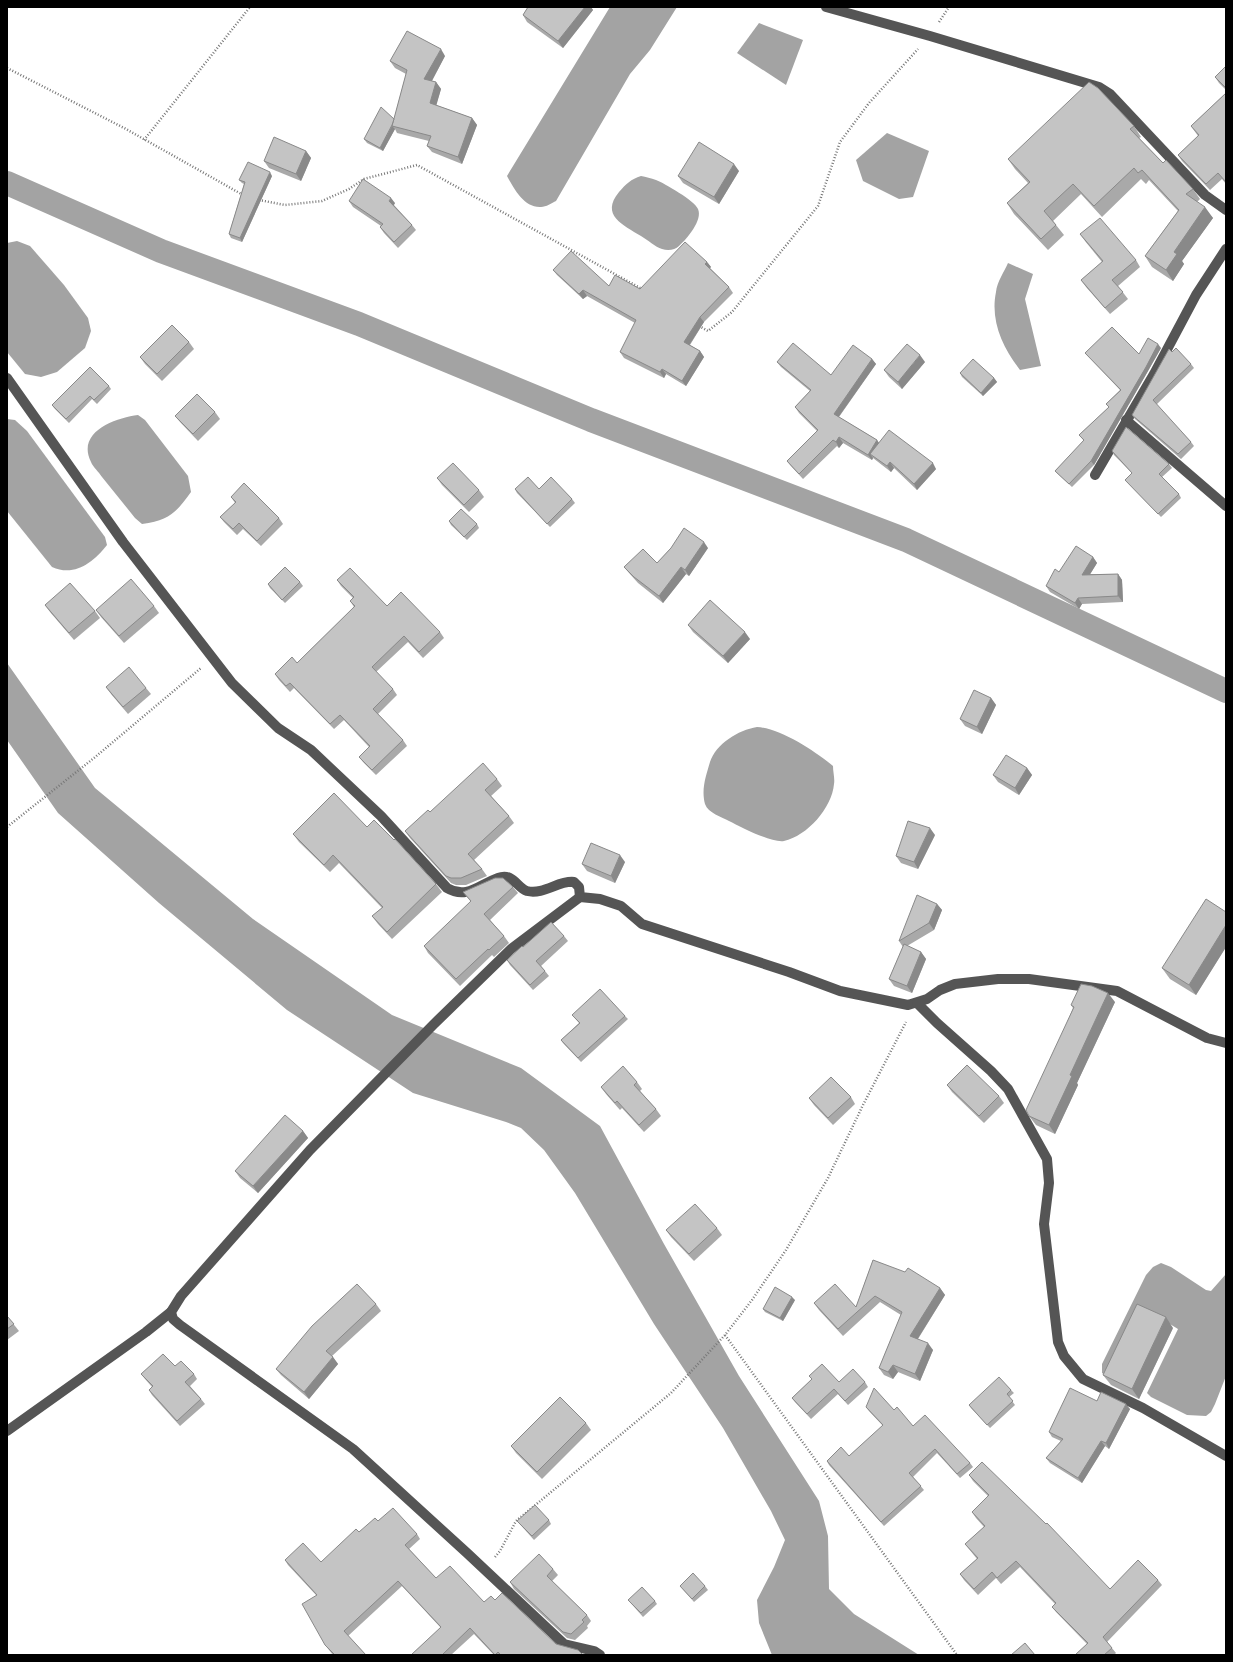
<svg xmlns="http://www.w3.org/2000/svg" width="1233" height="1662" viewBox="0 0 1233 1662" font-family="Helvetica,sans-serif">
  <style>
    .water { fill: #a3a3a3 }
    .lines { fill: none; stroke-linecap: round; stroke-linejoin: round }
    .canal { stroke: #a3a3a3; stroke-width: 24 }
    .path { stroke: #777; stroke-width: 2.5; stroke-dasharray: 1 2; stroke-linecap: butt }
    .minor { stroke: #555; stroke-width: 10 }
    .wall { fill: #a9a9a9 }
    .shaded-wall { fill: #898989 }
    .building { fill: #c4c4c4; stroke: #898989 }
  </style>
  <rect width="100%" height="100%" fill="#fff"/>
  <g class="water">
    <path d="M610,7H677L650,50L630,74L556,201C552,203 546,207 541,207C524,208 514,189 507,176Z"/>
    <polygon points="759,23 803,40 786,85 737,53"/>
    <polygon points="887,133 929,151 913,197 899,199 863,181 856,160"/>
    <path d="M641,176C646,177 651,178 656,180C664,183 695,201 698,209C703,220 687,239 679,246C675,250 668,251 662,249C655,247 648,240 641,236C623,225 600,215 619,192C626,184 631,179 641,176Z"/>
    <polygon points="17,241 30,246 64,285 88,318 91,331 85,348 57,372 41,377 25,374 7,352 7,243"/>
    <path d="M1008,263L1033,274L1025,299L1041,366L1020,370C1003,348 990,321 996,292C997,282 1004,272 1008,263Z"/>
    <path d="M138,415L145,420L188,476L191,492C175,514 169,520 142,524L135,518C124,504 113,491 102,477C99,472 93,467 91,462C76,432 115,418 138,415Z"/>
    <path d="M7,419L15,420L27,431L105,537L107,545C93,563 74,577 52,567L7,511Z"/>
    <polygon points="7,663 95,788 253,919 392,1015 521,1068 600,1126 664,1244 739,1376 819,1501 828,1536 829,1589 854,1614 919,1655 772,1655 759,1623 757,1600 774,1567 785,1540 771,1511 723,1428 654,1324 575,1193 544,1150 521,1128 506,1122 413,1093 287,1010 159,903 58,813 7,740"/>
    <path d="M757,727C780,728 815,751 833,766C833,772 835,779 834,784C832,808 807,836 784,841C771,843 741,827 729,821C722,817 708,813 705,804C701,789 706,776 710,762C716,744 738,730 757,727Z"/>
    <polygon points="1161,1263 1171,1267 1206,1290 1211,1291 1226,1274 1226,1376 1215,1404 1211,1412 1206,1416 1187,1415 1151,1397 1147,1393 1178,1329 1147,1310 1105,1375 1102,1373 1102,1364 1146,1275 1153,1267"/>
  </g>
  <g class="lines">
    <polyline class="canal" points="7,183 161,251 359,324 591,420 906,540 1226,691"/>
    <g class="path">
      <polyline points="939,22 949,7"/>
      <polyline points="7,68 126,129 243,195"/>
      <polyline points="144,140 250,7"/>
      <polyline points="259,200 285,205 322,201 349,189 364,179 417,165 642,289"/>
      <polyline points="699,326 708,331 732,312 818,206 840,142 869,103 918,49"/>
      <polyline points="7,827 94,758 201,668"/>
      <polyline points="725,1335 957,1655"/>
      <polyline points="495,1557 500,1551 516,1521 671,1393 725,1335 752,1300 786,1250 828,1178 863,1105 906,1022"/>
    </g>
    <g class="minor">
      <polyline points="826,7 930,36 1099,87 1110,94 1205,195 1226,210"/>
      <path d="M7,378L123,542L232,683L278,728L311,750L381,816L447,888C467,900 480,884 498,878C513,872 517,888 527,891C544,895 559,880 574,882L579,887L580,897L600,899L621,906L642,924L789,972L840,991L908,1005L927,999L940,990L955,984L998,979H1029L1117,991L1207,1038L1226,1043"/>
      <polyline points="1126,420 1226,506"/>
      <polyline points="1095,475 1154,374 1196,295 1226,249"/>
      <polyline points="580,897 511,949 434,1024 310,1150 181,1296 171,1312 173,1319 180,1325 353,1449 467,1553 564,1644 594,1651 600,1655"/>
      <polyline points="917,1003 937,1023 991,1071 1008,1089 1047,1159 1049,1183 1044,1224 1058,1342 1064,1356 1083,1379 1143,1408 1226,1456"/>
      <polyline points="7,1431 146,1332 171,1312"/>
    </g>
  </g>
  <g class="wall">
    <polygon points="528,7 591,7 593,10 563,48 527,22 523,15"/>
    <polygon points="445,56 432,81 436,82 441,89 436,105 472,118 477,125 462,164 432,152 427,146 429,141 397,133 395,129 383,151 367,143 364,139 394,119 406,74 395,68 390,61"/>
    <polygon points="1226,66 1226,90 1219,83 1215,77"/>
    <polygon points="1226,93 1226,184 1222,179 1210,190 1182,161 1178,155 1198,136 1191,126"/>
    <polygon points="1134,126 1141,137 1139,138 1163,163 1193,189 1200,199 1197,202 1213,218 1182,261 1184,264 1173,281 1152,267 1145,256 1178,211 1149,180 1146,184 1141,179 1102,217 1081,194 1053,221 1056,225 1064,235 1048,250 1014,214 1007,203 1028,183 1015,169 1008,159"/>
    <polygon points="306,151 311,158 301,181 269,168 264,161"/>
    <polygon points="739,171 719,204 683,183 678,176"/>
    <polygon points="272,176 242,242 231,238 229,234 244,184 242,183 239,180"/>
    <polygon points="349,201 395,203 394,205 412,225 416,230 398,248 384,233 380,227 381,226 353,207"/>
    <polygon points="1080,234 1136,260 1140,267 1118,286 1128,299 1110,314 1086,287 1081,280 1102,262 1085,241"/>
    <polygon points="707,262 711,267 710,268 729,287 733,293 704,322 690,345 700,351 704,357 686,386 666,374 664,378 624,358 620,352 635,323 587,296 583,299 557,275 553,270 609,286 640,289"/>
    <polygon points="189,342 194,349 162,381 145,364 140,357"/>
    <polygon points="1161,348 1148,371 1094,465 1072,487 1058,474 1055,471 1084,441 1079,435 1109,407 1106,404 1120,390 1088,356 1085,353 1139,354"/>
    <polygon points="872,359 876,364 839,417 877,440 879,443 936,469 917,490 894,468 891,472 873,458 872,460 843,443 839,448 837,446 803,479 791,466 787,461 817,431 799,413 795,407 810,391 781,367 777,362 831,375"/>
    <polygon points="925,362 902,389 889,377 884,370"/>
    <polygon points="1191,364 1194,368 1156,405 1191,442 1194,446 1181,459 1135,419 1132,415"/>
    <polygon points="960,373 994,378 997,382 983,396 962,377"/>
    <polygon points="109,386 111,389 97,404 92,399 69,423 54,408 52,405"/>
    <polygon points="215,412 220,419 198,441 180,422 175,416"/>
    <polygon points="1112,451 1169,464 1172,468 1162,477 1179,494 1181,498 1161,517 1128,483 1125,480 1132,473 1114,455"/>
    <polygon points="437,478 479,490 484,497 469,512 442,485"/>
    <polygon points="515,489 539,489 572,499 575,503 550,527 517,493"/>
    <polygon points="231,497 279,518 283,524 261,546 243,529 237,535 224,522 220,517 235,503"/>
    <polygon points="449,521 477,524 479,528 467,540 451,525"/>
    <polygon points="671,548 708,548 689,576 686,574 663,603 638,583 629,573 624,567 657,563"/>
    <polygon points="1093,557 1097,563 1090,574 1118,574 1122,580 1123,602 1082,604 1079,609 1050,592 1046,586"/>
    <polygon points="337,580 440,632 444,638 423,658 408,642 376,672 393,689 397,695 378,714 403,740 407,746 376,775 363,762 359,757 369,747 344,720 334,729 294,688 290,692 279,680 275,674 297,663 354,607 350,601 353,598 341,586"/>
    <polygon points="300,582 303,586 285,603 270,588 268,584"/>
    <polygon points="45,605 95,611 100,618 74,640 50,612"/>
    <polygon points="154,606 159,613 124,643 101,617 96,610"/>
    <polygon points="688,625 750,639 728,663 693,632"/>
    <polygon points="106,687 146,688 151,694 128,714 111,694"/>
    <polygon points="991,698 996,705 982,734 965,726 960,719"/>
    <polygon points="1027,768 1032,775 1019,795 998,782 993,775"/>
    <polygon points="497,779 502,786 491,796 509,816 514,823 474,860 482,869 487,876 466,885 456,885 451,883 410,838 405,831"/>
    <polygon points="367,827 436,884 442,892 392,939 378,924 372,916 382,908 339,863 330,872 299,842 293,834"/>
    <polygon points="935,835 918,869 901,863 896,856"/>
    <polygon points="625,862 615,883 587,871 582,864"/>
    <polygon points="513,887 518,893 490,920 504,936 509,943 494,957 492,955 460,986 428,953 424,946 471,902 463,892"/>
    <polygon points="937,904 942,910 934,930 907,946 921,952 926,959 912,993 894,986 889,979 903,947 899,941"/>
    <polygon points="1226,912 1226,947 1196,995 1170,979 1162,968"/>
    <polygon points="564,936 568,941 541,966 549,976 533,990 510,965 507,960 523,947"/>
    <polygon points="1115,1002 1077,1083 1078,1085 1055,1134 1036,1125 1029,1116 1073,1008 1071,1005"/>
    <polygon points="572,1015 625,1016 628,1019 581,1062 563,1043 561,1040 579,1023"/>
    <polygon points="637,1082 642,1089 640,1091 656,1109 661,1116 644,1132 622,1108 620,1110 606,1094 601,1087"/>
    <polygon points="947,1085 999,1096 1004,1103 984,1123 952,1092"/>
    <polygon points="851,1097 855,1104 833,1125 814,1105 809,1098"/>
    <polygon points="303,1131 308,1138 258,1193 240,1178 235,1171"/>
    <polygon points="717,1228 722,1235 694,1261 671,1237 666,1230"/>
    <polygon points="873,1260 940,1288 945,1295 918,1339 933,1350 920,1381 898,1372 893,1379 884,1375 879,1368 901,1315 880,1302 843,1336 819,1310 814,1303 856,1307"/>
    <polygon points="795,1300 783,1321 765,1312 763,1309"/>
    <polygon points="376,1304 381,1311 332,1356 338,1364 309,1399 281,1375 276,1369"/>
    <polygon points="7,1316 19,1331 7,1340"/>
    <polygon points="1173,1328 1139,1399 1111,1385 1103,1375"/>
    <polygon points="175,1366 194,1374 197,1379 190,1386 201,1399 205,1404 180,1426 152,1395 149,1390 152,1387 145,1379 141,1374"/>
    <polygon points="809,1376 839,1382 865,1382 868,1387 848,1405 838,1394 811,1419 795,1402 792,1398 812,1379"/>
    <polygon points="1011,1390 1014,1393 1009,1397 1015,1405 990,1428 971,1408 969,1405"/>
    <polygon points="1097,1401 1130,1409 1109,1449 1105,1446 1082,1483 1050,1463 1046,1458 1061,1441 1052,1437 1049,1432"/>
    <polygon points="866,1407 894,1410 913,1426 970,1463 973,1467 960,1478 937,1453 913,1477 924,1490 884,1526 829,1465 827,1461 849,1456 883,1426 869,1411"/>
    <polygon points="586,1423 591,1430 542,1479 516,1453 511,1446"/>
    <polygon points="969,1475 1110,1589 1158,1580 1162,1585 1107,1642 1116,1653 1114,1655 1075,1655 1087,1644 1056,1612 1052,1607 1055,1604 1020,1567 1001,1584 996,1578 978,1595 964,1580 960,1574 977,1559 965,1544 984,1527 976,1518 972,1512 988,1496 973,1481"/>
    <polygon points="549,1520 551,1524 534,1540 517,1521"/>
    <polygon points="378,1521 417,1534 420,1539 409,1549 436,1578 484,1602 495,1600 556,1644 583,1655 494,1655 474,1634 451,1655 411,1655 441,1628 402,1586 348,1636 366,1655 333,1655 325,1645 316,1595 288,1565 285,1560 321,1562 359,1532"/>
    <polygon points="553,1569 558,1575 552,1581 587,1615 591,1621 587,1626 588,1628 575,1640 567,1638 514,1589 510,1582"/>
    <polygon points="680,1586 705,1586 708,1590 694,1602"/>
    <polygon points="628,1600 655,1601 657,1604 643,1617"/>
  </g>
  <g class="shaded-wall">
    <polygon points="585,7 591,7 593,10 563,48 558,41"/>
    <polygon points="441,49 445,56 429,86 424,79"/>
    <polygon points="436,82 441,89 435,110 430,103"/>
    <polygon points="472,118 477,125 462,164 458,157"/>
    <polygon points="392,126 395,129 383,151 380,148"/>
    <polygon points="306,151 311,158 301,181 296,174"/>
    <polygon points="734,164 739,171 719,204 714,197"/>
    <polygon points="270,172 272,176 242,242 240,238"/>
    <polygon points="391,198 395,203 393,206 389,201"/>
    <polygon points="1205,207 1213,218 1182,261 1184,264 1173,281 1166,270 1174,252"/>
    <polygon points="707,262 711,267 709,269 705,264"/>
    <polygon points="583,290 587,296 583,299 579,294"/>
    <polygon points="700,317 704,322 688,347 684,342"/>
    <polygon points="1158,344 1161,348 1148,371 1094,465 1091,461"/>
    <polygon points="700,351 704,357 686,386 682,381"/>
    <polygon points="920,355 925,362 902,389 898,382"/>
    <polygon points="872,359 876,364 837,419 834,414"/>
    <polygon points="662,369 666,374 664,378 660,372"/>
    <polygon points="994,378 997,382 983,396 981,393"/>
    <polygon points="839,437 843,443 839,448 836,442"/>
    <polygon points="877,440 881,446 870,454 873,458 872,460 868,455"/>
    <polygon points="890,462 894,468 891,472 887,466"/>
    <polygon points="933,463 936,469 917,490 914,484"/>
    <polygon points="704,542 708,548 689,576 685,570"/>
    <polygon points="1093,557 1097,563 1086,581 1082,575"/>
    <polygon points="681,567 686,574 663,603 659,596"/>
    <polygon points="1118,574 1122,580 1123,602 1118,596"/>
    <polygon points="1078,598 1082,604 1079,609 1075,603"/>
    <polygon points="745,632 750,639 728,663 723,656"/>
    <polygon points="991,698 996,705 982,734 977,727"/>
    <polygon points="1027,768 1032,775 1019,795 1015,788"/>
    <polygon points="930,828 935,835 918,869 914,862"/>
    <polygon points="620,855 625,862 615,883 611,876"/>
    <polygon points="937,904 942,910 934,930 929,923"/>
    <polygon points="1226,925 1226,947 1196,995 1189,985"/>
    <polygon points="921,952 926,959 912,993 907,986"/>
    <polygon points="1108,993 1115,1002 1077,1083 1078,1085 1055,1134 1049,1125 1070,1075"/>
    <polygon points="303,1131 308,1138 258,1193 253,1186"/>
    <polygon points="940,1288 945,1295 915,1343 910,1336"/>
    <polygon points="792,1297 795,1300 783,1321 780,1318"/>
    <polygon points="1166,1317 1173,1328 1139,1399 1132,1389"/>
    <polygon points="928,1343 933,1350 920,1381 915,1374"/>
    <polygon points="333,1357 338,1364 309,1399 304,1392"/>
    <polygon points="893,1365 898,1372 893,1379 888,1372"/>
    <polygon points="1126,1404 1130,1409 1109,1449 1106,1443"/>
    <polygon points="1101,1441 1105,1446 1082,1483 1078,1478"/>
  </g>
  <g class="building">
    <polygon points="528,7 585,7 558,41 523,15"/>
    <polygon points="407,31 441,49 424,79 436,82 430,103 472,118 458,157 427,146 431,136 392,126 407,70 390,61"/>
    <polygon points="1226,66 1226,88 1215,77"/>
    <polygon points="1089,82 1098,88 1134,126 1130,129 1163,163 1166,160 1193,189 1186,194 1205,207 1174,252 1177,254 1166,270 1145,256 1179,210 1142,170 1138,173 1134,168 1094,206 1073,184 1044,211 1056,225 1041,239 1007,203 1030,182 1008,159"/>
    <polygon points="1226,93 1226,182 1218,173 1206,184 1178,155 1199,135 1191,126"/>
    <polygon points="381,107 394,119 392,125 380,148 364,139"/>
    <polygon points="274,137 306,151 296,174 264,161"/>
    <polygon points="699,142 734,164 714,197 678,176"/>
    <polygon points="248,162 270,172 240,238 229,234 245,182 239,180"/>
    <polygon points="363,179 391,198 389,201 412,225 394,242 380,227 383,224 349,201"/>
    <polygon points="1100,218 1136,260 1112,280 1123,292 1105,308 1081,280 1103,261 1080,234"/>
    <polygon points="685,242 707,262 705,264 729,287 700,317 684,342 700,351 682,381 662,369 660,372 620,352 636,320 583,290 579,294 553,270 571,251 609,286 615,275 640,289"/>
    <polygon points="172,325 189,342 157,374 140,357"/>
    <polygon points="1112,327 1139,354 1148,338 1158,344 1146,367 1091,461 1069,484 1055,471 1084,440 1079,435 1109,407 1106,404 1121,390 1085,353"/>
    <polygon points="793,343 831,375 853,345 872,359 834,414 877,440 868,455 839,437 836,442 833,440 799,474 787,461 818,430 795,407 811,390 777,362"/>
    <polygon points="907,344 920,355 898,382 884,370"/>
    <polygon points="1176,348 1191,364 1153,400 1191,442 1178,454 1132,415 1169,349 1172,352"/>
    <polygon points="973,359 994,378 981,393 960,373"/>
    <polygon points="90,367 109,386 94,400 90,396 66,419 52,405"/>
    <polygon points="197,394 215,412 193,434 175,416"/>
    <polygon points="1126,427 1169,464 1159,474 1179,494 1158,514 1125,480 1132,473 1112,451"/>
    <polygon points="889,430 933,463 914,484 890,462 887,466 870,454"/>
    <polygon points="453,463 479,490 464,505 437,478"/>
    <polygon points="528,477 539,489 551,477 572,499 547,524 515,489"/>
    <polygon points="244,483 279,518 257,541 239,523 233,529 220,517 236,502 231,497"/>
    <polygon points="461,509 477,524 464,537 449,521"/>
    <polygon points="684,528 704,542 685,570 681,567 659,596 634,577 624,567 643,549 657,563 671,548"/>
    <polygon points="1076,546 1093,557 1082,575 1118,574 1118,596 1078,598 1075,603 1046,586 1055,569 1059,572"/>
    <polygon points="285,567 300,582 282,600 268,584"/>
    <polygon points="350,568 387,606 401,592 440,632 419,652 404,636 372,667 393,689 373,709 403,740 372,770 359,757 370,746 340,715 330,724 290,683 286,686 275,674 292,657 297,663 355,606 350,601 354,597 337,580"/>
    <polygon points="131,579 154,606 119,636 96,610"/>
    <polygon points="70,583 95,611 69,633 45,605"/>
    <polygon points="710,600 745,632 723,656 688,625"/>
    <polygon points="129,667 146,688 123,707 106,687"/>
    <polygon points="974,690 991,698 977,727 960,719"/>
    <polygon points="1006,755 1027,768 1015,788 993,775"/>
    <polygon points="483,763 497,779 485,790 509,816 468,854 482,869 461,878 451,878 446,876 405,831 428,810 430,812"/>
    <polygon points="334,793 367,827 374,820 394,840 395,839 436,884 387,932 372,916 383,907 333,855 324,865 293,834"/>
    <polygon points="908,821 930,828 914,862 896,856"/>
    <polygon points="591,843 620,855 611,876 582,864"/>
    <polygon points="495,878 503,878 513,887 484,914 504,936 489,950 488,949 456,979 424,946 471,901 463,892"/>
    <polygon points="917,895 937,904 929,923 899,941"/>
    <polygon points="1206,899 1226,912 1226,925 1189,985 1162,968"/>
    <polygon points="551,922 564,936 536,961 545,971 530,985 507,960 522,946 523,947"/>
    <polygon points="904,944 921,952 907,986 889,979"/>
    <polygon points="1081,984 1092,986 1108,993 1070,1075 1072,1076 1049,1125 1029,1116 1026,1110 1074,1007 1071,1005"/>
    <polygon points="600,989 625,1016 578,1058 561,1040 580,1023 572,1015"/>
    <polygon points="967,1065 999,1096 979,1116 947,1085"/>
    <polygon points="623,1066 637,1082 634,1085 656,1109 639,1125 617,1101 615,1103 601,1087"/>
    <polygon points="831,1077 851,1097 828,1118 809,1098"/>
    <polygon points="285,1115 303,1131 253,1186 235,1171"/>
    <polygon points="695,1204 717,1228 689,1254 666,1230"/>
    <polygon points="873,1260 905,1272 908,1268 940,1288 910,1336 928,1343 915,1374 893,1365 888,1372 879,1368 902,1312 875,1296 838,1329 814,1303 835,1284 856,1307"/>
    <polygon points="357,1284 376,1304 326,1351 333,1357 304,1392 276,1369 312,1326"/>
    <polygon points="775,1287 792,1297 780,1318 763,1309"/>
    <polygon points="1137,1304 1166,1317 1132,1389 1103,1375"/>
    <polygon points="7,1316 14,1324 7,1329"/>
    <polygon points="163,1354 175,1366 181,1361 194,1374 185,1382 201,1399 177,1421 149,1390 153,1386 141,1374"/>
    <polygon points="822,1364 839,1382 853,1369 865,1382 845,1401 834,1389 807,1414 792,1398 812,1379 809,1376"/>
    <polygon points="999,1377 1011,1390 1007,1394 1013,1401 987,1425 969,1405"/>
    <polygon points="874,1388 894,1410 897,1407 913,1426 925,1415 970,1463 957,1474 935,1449 909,1473 921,1486 881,1522 827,1461 841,1447 849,1456 883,1425 866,1407"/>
    <polygon points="1070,1388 1097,1401 1101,1392 1126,1404 1106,1443 1101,1441 1078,1478 1046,1458 1063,1439 1049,1432"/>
    <polygon points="560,1397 586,1423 537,1472 511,1446"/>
    <polygon points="982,1462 1046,1524 1047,1523 1110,1589 1138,1560 1158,1580 1103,1637 1112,1648 1104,1655 1075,1655 1088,1643 1052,1607 1056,1603 1016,1561 997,1578 992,1572 974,1589 960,1574 978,1558 965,1544 985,1526 972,1512 989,1495 969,1475"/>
    <polygon points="535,1505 549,1520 532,1536 517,1521"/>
    <polygon points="393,1508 417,1534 405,1545 436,1578 450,1566 484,1602 491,1596 495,1600 502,1593 556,1644 578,1650 583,1655 501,1655 498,1652 495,1655 470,1628 442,1655 411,1655 441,1627 398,1581 344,1631 366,1655 335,1655 325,1645 302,1604 317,1595 285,1560 303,1543 321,1562 356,1529 359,1532 375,1518 378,1521"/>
    <polygon points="539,1554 553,1569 547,1576 587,1615 582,1620 584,1622 571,1634 563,1632 510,1582"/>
    <polygon points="693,1573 705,1586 692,1599 680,1586"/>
    <polygon points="642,1587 655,1601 641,1613 628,1600"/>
    <polygon points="1025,1643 1035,1655 1011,1655"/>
  </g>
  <rect width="1233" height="1662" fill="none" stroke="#000000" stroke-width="16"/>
</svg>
